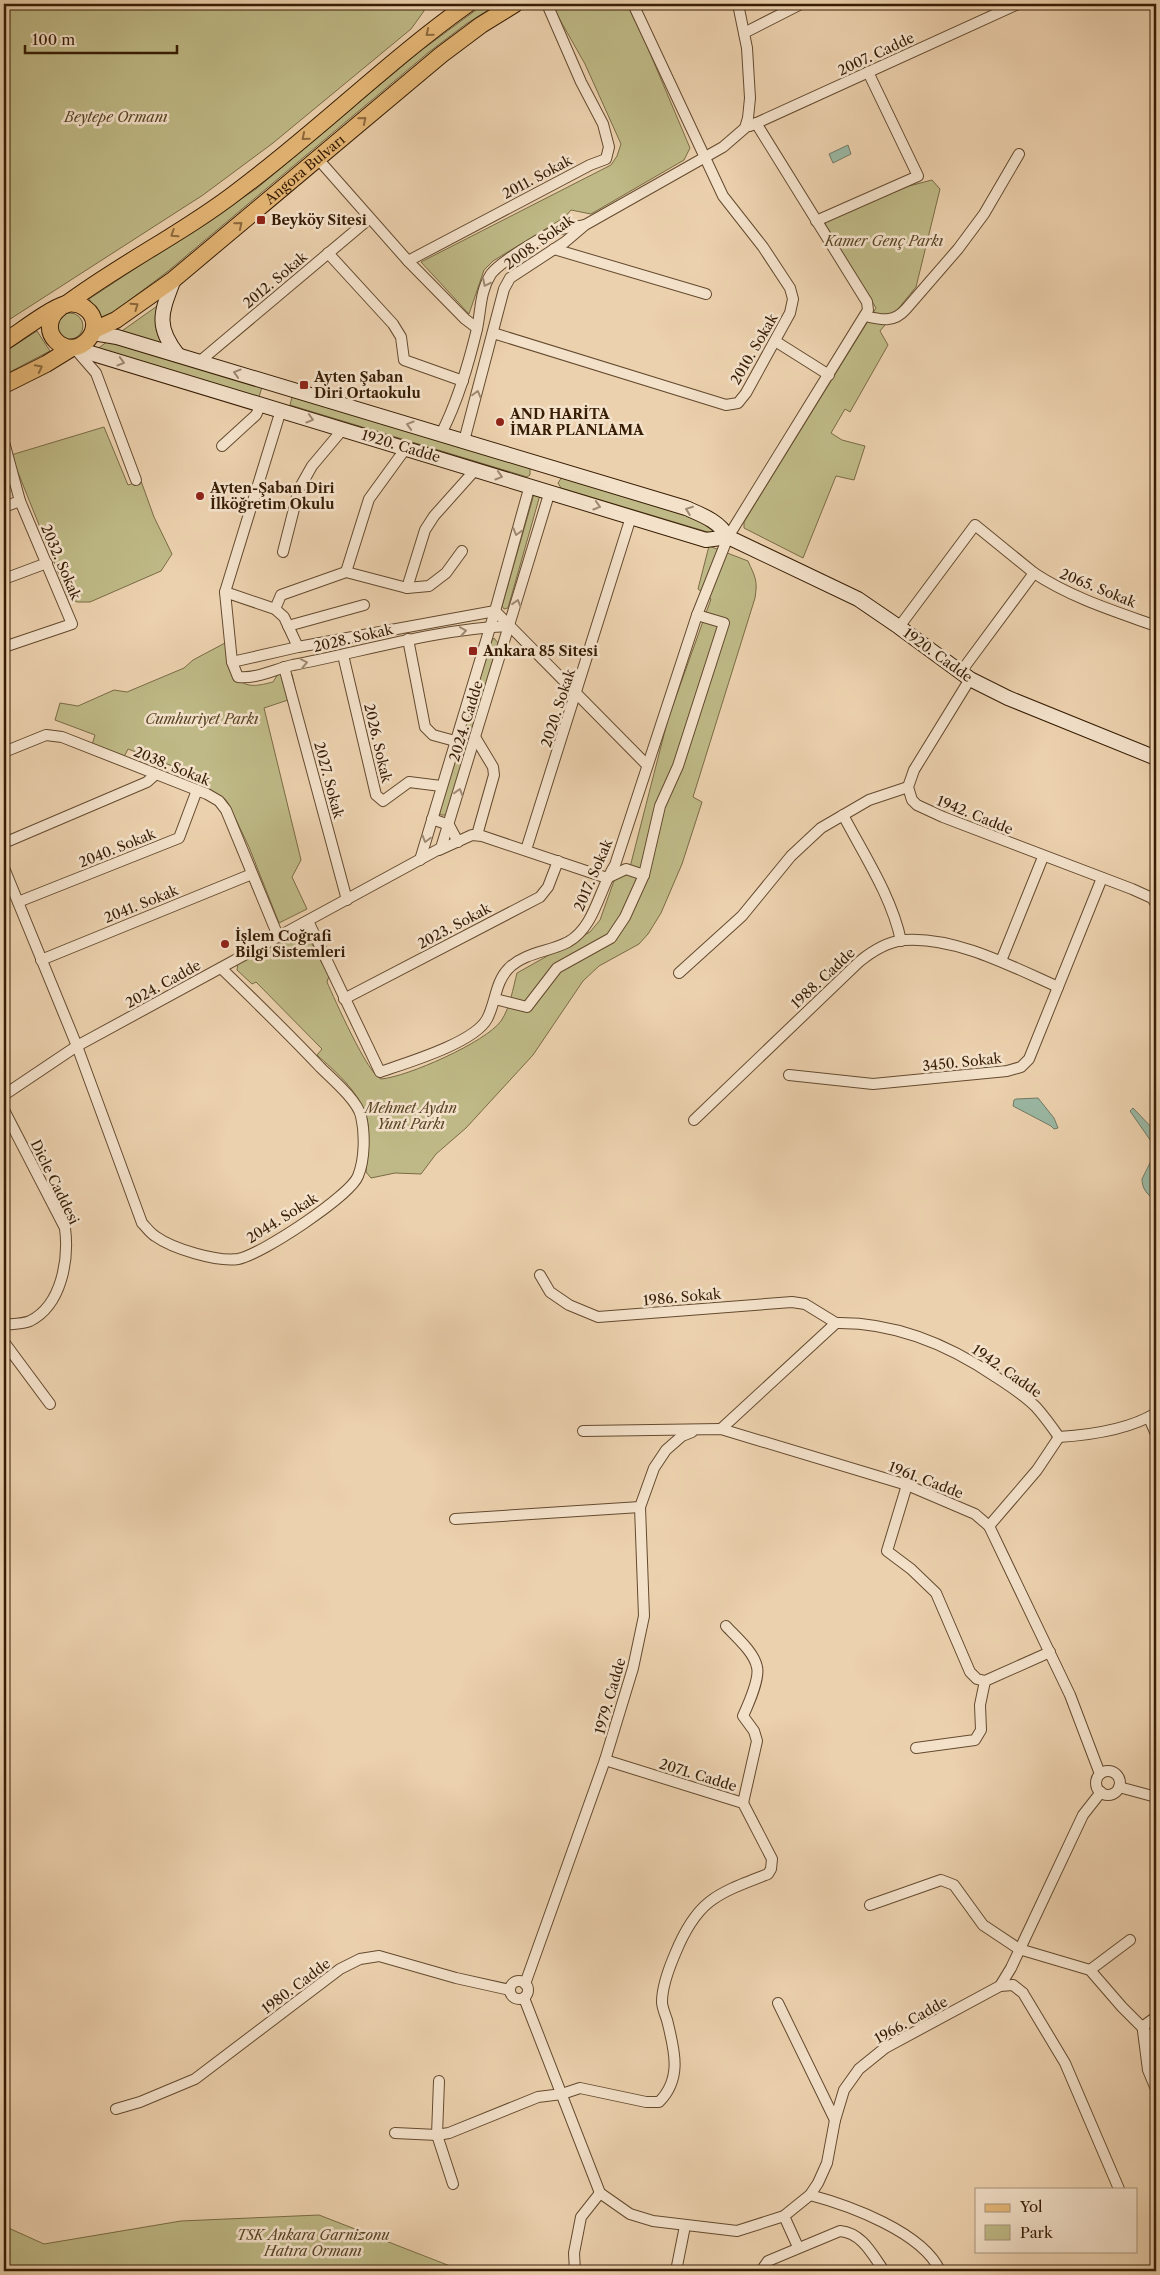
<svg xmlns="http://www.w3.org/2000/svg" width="1160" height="2275" viewBox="0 0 1160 2275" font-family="'Libre Caslon Text',serif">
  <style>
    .green { fill: #beb986; stroke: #7a6b45 }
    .water { fill: #9ab8a4; stroke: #727a64 }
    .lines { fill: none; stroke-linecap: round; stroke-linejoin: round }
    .minor-casing { stroke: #644a2e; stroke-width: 12 }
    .secondary-casing { stroke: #371d04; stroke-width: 16 }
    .primary-casing { stroke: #371d04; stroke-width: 18 }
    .minor { stroke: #f3e1ca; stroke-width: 10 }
    .secondary { stroke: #f3e1ca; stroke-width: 14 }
    .primary { stroke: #e6b877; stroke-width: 16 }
    .oneway { stroke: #8e6a3e }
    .oneway2 { stroke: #9e8971 }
    .poi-dot { fill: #8f2418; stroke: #f3e1ca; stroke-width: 2 }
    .labels { text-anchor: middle; stroke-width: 5; stroke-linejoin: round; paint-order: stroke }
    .street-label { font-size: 14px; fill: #371d04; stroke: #f3e1ca }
    .park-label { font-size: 14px; font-style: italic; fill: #594424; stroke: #f3e1ca }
    .poi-label { font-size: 14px; font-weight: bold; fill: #371d04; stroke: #f3e1ca; text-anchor: start }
  </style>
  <rect width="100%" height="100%" fill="#ecd1ae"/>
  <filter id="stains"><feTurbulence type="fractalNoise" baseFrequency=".004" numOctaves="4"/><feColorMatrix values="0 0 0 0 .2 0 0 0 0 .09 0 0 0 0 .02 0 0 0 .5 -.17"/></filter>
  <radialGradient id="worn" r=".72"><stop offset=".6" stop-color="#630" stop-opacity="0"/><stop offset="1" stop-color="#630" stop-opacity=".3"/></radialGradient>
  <g class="green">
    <polygon points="4,4 425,4 424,11 411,29 273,143 203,195 4,323"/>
    <polygon points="484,4 498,4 466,24 429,52 167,272 102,321 89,299 256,189 419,52"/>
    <polygon points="551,4 627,4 647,46 690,148 684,160 591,214 571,210 565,217 493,261 484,270 469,314 421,262 611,165 617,156 621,144 585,64"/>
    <polygon points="932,180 940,189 916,287 880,331 888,345 850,412 845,409 831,433 842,440 865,446 854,480 836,476 803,558 744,528 744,522 876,308 825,224 831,218 909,186"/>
    <polygon points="160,304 165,345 119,333"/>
    <circle cx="70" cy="326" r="13"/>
    <polygon points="37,331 50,351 4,375 4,352"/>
    <polygon points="108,341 262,387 259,397 96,350"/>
    <polygon points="292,397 530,467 530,475 527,477 290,405"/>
    <polygon points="104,427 128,485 141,481 154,517 172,554 161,571 90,602 77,602 68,597 11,455"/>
    <polygon points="562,477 678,510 719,531 711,533 561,488 558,483"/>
    <polygon points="534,494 540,495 508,608 504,609 502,606"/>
    <path d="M709,546L748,561C755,577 758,580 755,598L693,797L702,802L682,864L661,913L648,934L639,944L599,966L583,981L533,1055L466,1128L436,1154L421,1174L395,1173L371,1178L366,1172C367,1153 372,1130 365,1113C358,1091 334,1070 317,1055L322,1049L256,982L252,984L237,970L238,963L305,931L329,976L327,982C334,998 368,1075 381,1079C407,1077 486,1042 501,1021C510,1008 513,988 517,973L590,932L600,920L615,878L629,871L668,719L711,599L698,589Z"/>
    <path d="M233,634L238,679C248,689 260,685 273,682L278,674L289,672L292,674L297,697L264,708L301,860L292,877L307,909L279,923L249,847L228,803L225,799L206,790L209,780L128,749L124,757L92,745L95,735L55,720L60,703L78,706L114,690L127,692L184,668L193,660L225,643V636Z"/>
    <polygon points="494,638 498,643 447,815 441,815 439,812 491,642"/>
    <polygon points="319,2215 463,2271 4,2271 4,2226 44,2244 181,2221"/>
  </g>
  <g class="water">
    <polygon points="848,145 851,154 833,163 829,154"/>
    <polygon points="1038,1098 1054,1118 1058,1128 1054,1129 1051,1126 1013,1106 1014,1100 1016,1099"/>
    <path d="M1133,1108L1156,1132V1200C1148,1196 1142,1189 1142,1179L1156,1151L1155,1147L1130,1111Z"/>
  </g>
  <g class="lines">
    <g class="minor-casing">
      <g id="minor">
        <polyline points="744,33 801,4"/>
        <polyline points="750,126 1018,4"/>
        <polyline points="318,159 408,261 465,319 477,328"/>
        <polyline points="816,221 918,176 868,72"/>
        <polyline points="554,249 706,294"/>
        <polyline points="328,253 393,324 401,337 404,360 463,381"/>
        <polyline points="408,261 590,165 606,159 609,147 603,124 581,82 547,4"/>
        <path d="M865,316C881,320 894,323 906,309L958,249L984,214L1019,154"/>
        <polyline points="493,333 726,405 738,403 746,393 790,313 793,299 790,288 763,247 723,196 633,4"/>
        <polyline points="775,341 829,375"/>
        <polyline points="76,350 96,373 136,480"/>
        <polyline points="199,362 369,219"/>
        <path d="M441,434C458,401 468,366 477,329C481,310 480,291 491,274C500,262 543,236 558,230C566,227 576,227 584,225"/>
        <polyline points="464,441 504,289 510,278 565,242 585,225 723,147 745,128 748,118 750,98 747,48 738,4"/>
        <polyline points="4,442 20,501 72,624 4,647"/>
        <polyline points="222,446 256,415 261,404"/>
        <polyline points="4,507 20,501"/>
        <polyline points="283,552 299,489 312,466 343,429"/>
        <polyline points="346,572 369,499 406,448"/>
        <polyline points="4,579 47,563"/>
        <polyline points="407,588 425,530 434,516 476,469"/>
        <polyline points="225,592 281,410"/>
        <polyline points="275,609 281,595 346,572 407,588 429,586 446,573 462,551"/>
        <polyline points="288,626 364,605"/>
        <polyline points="899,627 975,525 1034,573"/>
        <polyline points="408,639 425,727 433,735 455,741"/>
        <path d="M298,647L284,617L275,609L225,592L232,662L238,677C257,679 275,669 293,665C365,651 437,629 510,626"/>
        <polyline points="343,655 376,795 383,801 409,782 441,786"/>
        <polyline points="232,662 298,647 495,611 647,765"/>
        <polyline points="284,667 347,900"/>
        <path d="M960,673L1034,573C1072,598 1114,611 1156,626"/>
        <polyline points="970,679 914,770 908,787 912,800 917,805 943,817 1132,889 1152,898 1156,904"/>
        <polyline points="475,737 493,767 494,775 477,835"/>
        <polyline points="4,752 46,735 62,737 207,794 219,801 226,810 278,936"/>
        <path d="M843,815C864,855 892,897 901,941"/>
        <polyline points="432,819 449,825 458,842"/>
        <polyline points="4,843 147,782 156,774"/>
        <polyline points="439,850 472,835 482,836 607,878 626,869 644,875"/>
        <polyline points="526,850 631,517"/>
        <polyline points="420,860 495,611 530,485"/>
        <path d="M4,868L77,1046L142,1223C146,1227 150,1233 155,1236C173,1249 217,1262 238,1259C261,1255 350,1196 358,1176C365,1159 365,1133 361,1116C357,1100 332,1079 320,1067C288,1033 254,1000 221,968"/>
        <polyline points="18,902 179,838 197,790"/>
        <path d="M308,921L380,1072C406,1063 474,1043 487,1019C496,1002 495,982 509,968C526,952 549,952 568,942C595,927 599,889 615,865L697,615L728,537L868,310L867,302L756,123"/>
        <polyline points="41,960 252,874"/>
        <polyline points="1001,961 1043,857"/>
        <polyline points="679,973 742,916 791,856 821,828 869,800 908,787"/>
        <polyline points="344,999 540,897 548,887 558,861"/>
        <polyline points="495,999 527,1007 557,968 611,938 625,917 644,875 660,806 678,766 724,623 697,615"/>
        <polyline points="789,1075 873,1084 1007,1071 1021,1067 1029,1059 1102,878"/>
        <polyline points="4,1095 77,1046 441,848 550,491"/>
        <path d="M4,1110L65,1228C69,1259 62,1305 30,1321C23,1324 12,1324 4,1325"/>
        <path d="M694,1120L859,962C872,951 887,942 904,940C955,936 1013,967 1058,987"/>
        <polyline points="540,1275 550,1292 569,1305 598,1317 792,1302 805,1304 836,1323"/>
        <polyline points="4,1342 50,1404"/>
        <polyline points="1149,1418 1156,1434"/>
        <path d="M721,1429L836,1323C894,1322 949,1345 996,1377C1010,1386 1024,1395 1036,1407C1044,1416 1052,1427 1059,1437"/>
        <polyline points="583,1431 721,1429 907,1485 975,1514 989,1526 1070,1695 1100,1774"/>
        <path d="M1059,1437C1090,1435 1130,1429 1156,1413"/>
        <polyline points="907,1485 887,1551 911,1569 936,1593 970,1672 977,1679 985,1681 1050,1652"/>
        <polyline points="455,1519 640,1507"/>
        <polyline points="989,1526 1037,1470 1059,1437"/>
        <path d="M726,1626C736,1637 754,1652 757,1667C760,1679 748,1705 743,1716L754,1731L757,1741L743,1803"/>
        <polyline points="916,1748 975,1740 981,1730 980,1705 985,1681"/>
        <circle cx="1108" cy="1783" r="12"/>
        <polyline points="1119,1787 1156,1797"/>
        <polyline points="870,1905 941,1880 954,1885 983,1925 1019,1949 1090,1970 1122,2007 1142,2027 1154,2045 1156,2052"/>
        <polyline points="1090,1970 1130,1940"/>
        <circle cx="519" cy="1990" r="9"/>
        <polyline points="525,1984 605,1760 633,1668 644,1616 640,1507 654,1468 666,1450 682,1436 692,1432"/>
        <polyline points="1000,1986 1013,1985 1023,1993 1065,2063 1119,2189"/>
        <polyline points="524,1998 600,2193 630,2214 653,2221 737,2231 784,2216 810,2195 818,2183 827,2163 835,2120 844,2090 859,2069 885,2048 1000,1986 1011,1968 1083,1815 1101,1792"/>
        <polyline points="778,2003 835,2120"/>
        <polyline points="1142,2027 1156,2017"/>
        <polyline points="1143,2031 1148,2070 1156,2089"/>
        <polyline points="439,2081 437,2135 453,2184"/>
        <polyline points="116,2109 140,2102 195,2079 340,1969 360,1959 379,1956 456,1978 510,1990"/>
        <path d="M395,2133L437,2135L449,2133L538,2097L562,2094L580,2088L646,2102H659C683,2078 674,2049 667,2020C665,2014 662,2007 662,2002C662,1986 669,1968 675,1954C697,1900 716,1894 768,1874L771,1869L772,1859L743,1803L605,1760"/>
        <path d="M810,2195C848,2205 923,2232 940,2271"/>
        <polyline points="784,2216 798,2247"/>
        <polyline points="575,2271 574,2253 581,2217 600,2193"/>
        <polyline points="676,2271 685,2226"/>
        <path d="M761,2271L768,2261L840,2231C862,2233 872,2254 884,2271"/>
      </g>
    </g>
    <g class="secondary-casing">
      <g id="secondary">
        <path d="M174,279C162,311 154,325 178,355"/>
        <path d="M93,333L117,337L686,508C702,515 719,521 728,537L858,599L899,627L970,679L1008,698L1156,758"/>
        <polyline points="74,348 706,540 728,537"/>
      </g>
    </g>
    <g class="primary-casing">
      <g id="primary">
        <path d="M65,305C121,263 184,233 239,190C318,131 388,61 468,4"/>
        <path id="s1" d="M94,330L116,320L174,279L441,55L481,25L515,4"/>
        <path d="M4,342C20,332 49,309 66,304C72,303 80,304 85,308C110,326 78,363 56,341C46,331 49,316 60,308"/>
        <polyline points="4,385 46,364 72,348"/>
      </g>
    </g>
    <use href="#minor" class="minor"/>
    <use href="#secondary" class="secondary"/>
    <use href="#primary" class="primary"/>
  </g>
  <defs><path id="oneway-chevron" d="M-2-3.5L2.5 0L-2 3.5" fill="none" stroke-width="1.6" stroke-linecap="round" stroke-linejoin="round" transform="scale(1.25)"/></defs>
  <g class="oneway">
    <use href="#oneway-chevron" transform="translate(429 33) rotate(141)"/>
    <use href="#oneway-chevron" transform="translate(363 120) rotate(-40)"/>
    <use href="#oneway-chevron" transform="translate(305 137) rotate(140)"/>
    <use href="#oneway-chevron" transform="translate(239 225) rotate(-40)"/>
    <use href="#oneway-chevron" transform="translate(174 234) rotate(147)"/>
    <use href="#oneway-chevron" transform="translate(135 306) rotate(-35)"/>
    <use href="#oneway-chevron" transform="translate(39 368) rotate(-27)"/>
  </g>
  <g class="oneway2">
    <use href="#oneway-chevron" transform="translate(486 283) rotate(117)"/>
    <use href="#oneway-chevron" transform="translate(121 362) rotate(16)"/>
    <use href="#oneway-chevron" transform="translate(237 373) rotate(-163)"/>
    <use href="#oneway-chevron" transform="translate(477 394) rotate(-75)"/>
    <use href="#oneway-chevron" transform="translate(310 419) rotate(17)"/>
    <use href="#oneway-chevron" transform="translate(410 425) rotate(-163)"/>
    <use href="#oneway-chevron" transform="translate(499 476) rotate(17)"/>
    <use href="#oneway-chevron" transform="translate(597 506) rotate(17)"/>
    <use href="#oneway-chevron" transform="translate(689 510) rotate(-159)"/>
    <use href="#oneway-chevron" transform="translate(517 532) rotate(106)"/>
    <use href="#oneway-chevron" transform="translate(517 603) rotate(-73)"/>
    <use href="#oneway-chevron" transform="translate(463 631) rotate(-9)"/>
    <use href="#oneway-chevron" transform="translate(304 663) rotate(-11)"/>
    <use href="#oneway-chevron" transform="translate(459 792) rotate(-73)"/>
    <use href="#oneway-chevron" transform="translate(426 839) rotate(106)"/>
  </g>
  <g class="poi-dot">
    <rect x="256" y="215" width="10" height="10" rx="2.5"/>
    <rect x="299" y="380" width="10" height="10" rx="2.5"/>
    <circle cx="500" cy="422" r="5"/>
    <circle cx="200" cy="496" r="5"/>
    <rect x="468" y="646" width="10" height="10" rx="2.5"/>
    <circle cx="225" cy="944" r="5"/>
  </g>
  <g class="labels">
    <g class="street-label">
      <text transform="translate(876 54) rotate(-25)" y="5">2007. Cadde</text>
      <text dy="5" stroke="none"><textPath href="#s1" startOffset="266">Angora Bulvarı</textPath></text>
      <text transform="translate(537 177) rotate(-28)" y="5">2011. Sokak</text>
      <text transform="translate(539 242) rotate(-36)" y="5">2008. Sokak</text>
      <text transform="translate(275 280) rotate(-40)" y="5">2012. Sokak</text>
      <text transform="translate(754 349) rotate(-60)" y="5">2010. Sokak</text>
      <text transform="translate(401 446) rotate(17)" y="5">1920. Cadde</text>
      <text transform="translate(61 562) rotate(67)" y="5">2032. Sokak</text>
      <text transform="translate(1098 588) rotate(22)" y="5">2065. Sokak</text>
      <text transform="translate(353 638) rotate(-13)" y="5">2028. Sokak</text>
      <text transform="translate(938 655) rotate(36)" y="5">1920. Cadde</text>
      <text transform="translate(558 708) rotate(-72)" y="5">2020. Sokak</text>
      <text transform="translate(466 721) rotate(-73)" y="5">2024. Cadde</text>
      <text transform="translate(378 743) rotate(77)" y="5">2026. Sokak</text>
      <text transform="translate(172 766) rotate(22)" y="5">2038. Sokak</text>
      <text transform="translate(329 780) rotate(75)" y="5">2027. Sokak</text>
      <text transform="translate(975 815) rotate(22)" y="5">1942. Cadde</text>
      <text transform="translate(117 848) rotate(-22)" y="5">2040. Sokak</text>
      <text transform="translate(593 875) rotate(-67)" y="5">2017. Sokak</text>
      <text transform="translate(141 904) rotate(-22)" y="5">2041. Sokak</text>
      <text transform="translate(454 926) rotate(-28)" y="5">2023. Sokak</text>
      <text transform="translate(823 978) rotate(-43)" y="5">1988. Cadde</text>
      <text transform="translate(163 984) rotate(-29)" y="5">2024. Cadde</text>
      <text transform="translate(962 1062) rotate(-6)" y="5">3450. Sokak</text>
      <text transform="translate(55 1182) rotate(64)" y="5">Dicle Caddesi</text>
      <text transform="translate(282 1218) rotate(-32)" y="5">2044. Sokak</text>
      <text transform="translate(682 1297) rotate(-5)" y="5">1986. Sokak</text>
      <text transform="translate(1007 1371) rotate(35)" y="5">1942. Cadde</text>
      <text transform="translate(926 1480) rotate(21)" y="5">1961. Cadde</text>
      <text transform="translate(610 1696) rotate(-74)" y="5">1979. Cadde</text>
      <text transform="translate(698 1775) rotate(17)" y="5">2071. Cadde</text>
      <text transform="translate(296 1986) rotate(-37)" y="5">1980. Cadde</text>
      <text transform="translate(911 2020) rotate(-29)" y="5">1966. Cadde</text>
    </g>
    <g class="park-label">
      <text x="116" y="122">Beytepe Ormanı</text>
      <text x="884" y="246">Kamer Genç Parkı</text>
      <text x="202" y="724">Cumhuriyet Parkı</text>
      <text x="411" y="1113">Mehmet Aydın<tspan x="411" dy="16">Yunt Parkı</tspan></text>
      <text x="313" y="2240">TSK Ankara Garnizonu<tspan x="313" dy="16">Hatıra Ormanı</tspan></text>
    </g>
    <g class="poi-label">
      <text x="271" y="225">Beyköy Sitesi</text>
      <text x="314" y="382">Ayten Şaban<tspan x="314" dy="16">Diri Ortaokulu</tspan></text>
      <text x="510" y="419">AND HARİTA<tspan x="510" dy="16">İMAR PLANLAMA</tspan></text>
      <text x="210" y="493">Ayten-Şaban Diri<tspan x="210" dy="16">İlköğretim Okulu</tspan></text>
      <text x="483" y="656">Ankara 85 Sitesi</text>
      <text x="235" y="941">İşlem Coğrafi<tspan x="235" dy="16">Bilgi Sistemleri</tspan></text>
    </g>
  </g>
  <rect width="1160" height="2275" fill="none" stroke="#ecd1ae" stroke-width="20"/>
  <rect x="5" y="5" width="1150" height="2265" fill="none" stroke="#371d04" stroke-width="2.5"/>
  <rect x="10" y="10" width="1140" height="2255" fill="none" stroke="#371d04"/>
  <rect x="975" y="2188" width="162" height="65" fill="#f3e1ca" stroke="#a8937b"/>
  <rect x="985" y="2204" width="25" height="8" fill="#e6b877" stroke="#a8937b"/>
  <text x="1020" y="2212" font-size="15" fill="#371d04">Yol</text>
  <rect x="985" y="2225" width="25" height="15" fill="#beb986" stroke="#a8937b"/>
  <text x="1020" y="2238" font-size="15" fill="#371d04">Park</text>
  <path d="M25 45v8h152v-8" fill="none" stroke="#371d04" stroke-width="2.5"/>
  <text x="32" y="45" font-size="15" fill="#371d04" stroke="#f3e1ca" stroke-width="4" paint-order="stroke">100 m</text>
  <rect width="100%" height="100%" filter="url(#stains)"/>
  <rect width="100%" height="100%" fill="url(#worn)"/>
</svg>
